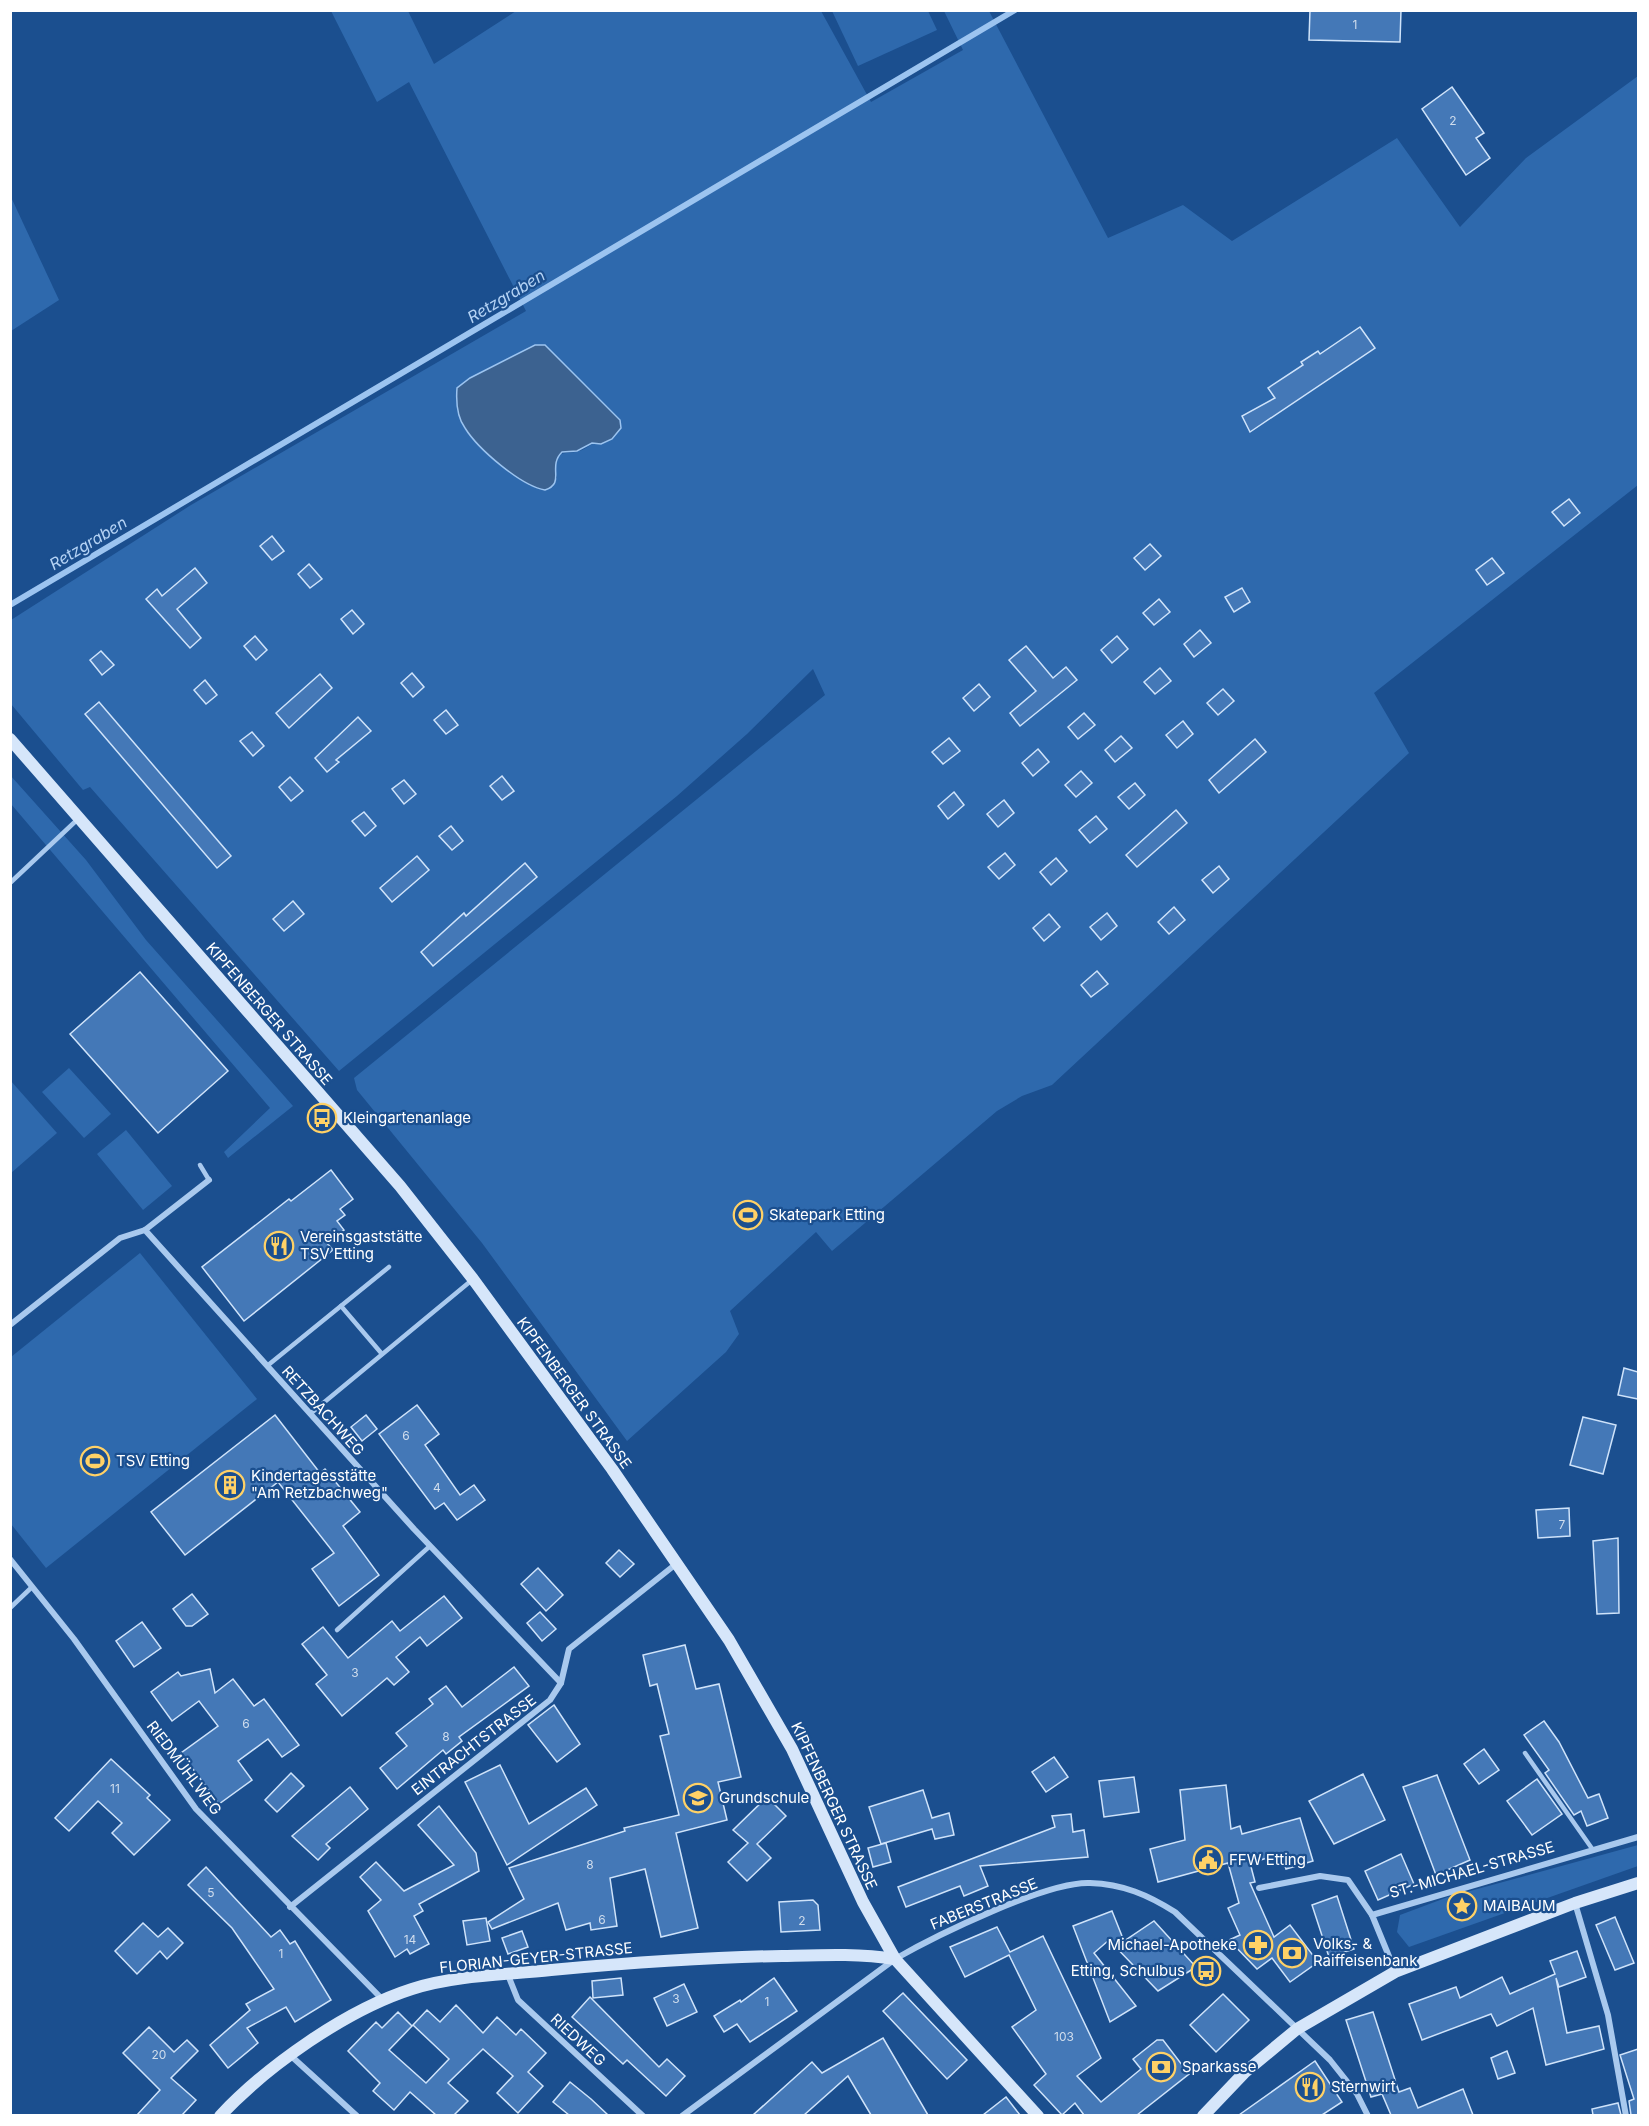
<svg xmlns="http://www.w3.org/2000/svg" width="1649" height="2126" viewBox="0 0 1649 2126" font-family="Inter,sans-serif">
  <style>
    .green { fill: #2e69ad; fill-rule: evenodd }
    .water { fill: #3c6290; stroke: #9cc4f0; stroke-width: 1.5 }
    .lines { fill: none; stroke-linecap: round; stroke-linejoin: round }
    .stream { stroke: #9cc4f0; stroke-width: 6 }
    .building { fill: #4478b7; stroke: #cfe3fa; stroke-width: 1.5 }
    .lane { stroke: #a9c9ee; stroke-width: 4.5 }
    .street { stroke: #a9c9ee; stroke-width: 6 }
    .secondary { stroke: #d6e6fa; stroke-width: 12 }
    .labels { text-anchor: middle; stroke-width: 4.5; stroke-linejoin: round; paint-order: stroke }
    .number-label { font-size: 12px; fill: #d0dded }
    .street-label { font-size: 15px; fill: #fff; stroke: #1b4f8f }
    .poi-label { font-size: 15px; fill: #fff; stroke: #1b4f8f; text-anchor: start }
    .water-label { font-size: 16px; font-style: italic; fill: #b5d3f5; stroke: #1b4f8f }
  </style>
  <rect width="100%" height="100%" fill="#1b4f8f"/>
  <g class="green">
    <path d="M331,11H408L434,64L516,11H821L871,102L963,50L944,11H989L1108,238L1183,205L1232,241L1397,138L1460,227L1526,158L1638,76V485L1374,693L1409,753L1052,1085L1022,1096L997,1111L832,1251L816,1232L730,1311L739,1334L726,1352L627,1441L482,1243L357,1090L354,1078L825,695L813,669L747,734L677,796L339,1071L90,787L83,790L11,704V620L191,505L526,311L409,82L377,102ZM535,345H545L620,420L621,428C608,434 596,442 584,449C567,458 547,444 557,478L530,486L485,450L464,428L470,378Z"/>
    <polygon points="832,11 928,11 937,30 858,66"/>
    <polygon points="10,195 59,300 11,331 10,331"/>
    <polygon points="10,775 86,860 146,940 293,1106 228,1158 224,1152 270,1108 11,804"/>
    <polygon points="69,1068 111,1114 84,1138 42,1092"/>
    <polygon points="10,1080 57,1133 11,1173 10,1173"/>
    <polygon points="126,1130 172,1186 143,1210 97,1154"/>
    <polygon points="140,1253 257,1399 46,1568 11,1524 11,1357"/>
    <polygon points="1638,1845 1638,1866 1409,1947 1397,1932 1400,1915 1448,1897"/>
  </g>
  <path class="water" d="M535,345H545L620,420L621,428L612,439L601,444L592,443L577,451L562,452C547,467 566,483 545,490C521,486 478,449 465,428C457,417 456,401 457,388L470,378Z"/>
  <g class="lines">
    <polyline class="stream" points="10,605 1015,10"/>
  </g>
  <g class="building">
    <polygon points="1310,10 1401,10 1400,42 1309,40"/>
    <polygon points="1452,87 1484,133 1476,138 1490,158 1466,175 1422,109"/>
    <polygon points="1360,327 1375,348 1250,432 1242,416 1275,398 1268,388 1303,365 1301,362 1318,351 1320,354"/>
    <polygon points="1569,499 1580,513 1564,526 1552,512"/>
    <polygon points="272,536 284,551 272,560 260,546"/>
    <polygon points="1150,544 1161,556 1145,570 1134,558"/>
    <polygon points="1492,558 1504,573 1487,585 1476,570"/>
    <polygon points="309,564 322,579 310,588 298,574"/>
    <polygon points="195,568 207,583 177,609 201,638 190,648 146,599 157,589 162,596"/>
    <polygon points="1242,588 1250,602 1234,612 1225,597"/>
    <polygon points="1159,599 1170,612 1154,625 1143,613"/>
    <polygon points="352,610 364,624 353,634 341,619"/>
    <polygon points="1200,630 1211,643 1194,657 1184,644"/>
    <polygon points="255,636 267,650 256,660 244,646"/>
    <polygon points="1117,636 1128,649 1112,663 1101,650"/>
    <polygon points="1026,646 1053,678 1066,667 1077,680 1020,726 1010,713 1036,691 1009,660"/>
    <polygon points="101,651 114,665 102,675 90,660"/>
    <polygon points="1160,668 1171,681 1155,694 1144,682"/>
    <polygon points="412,673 424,687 413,697 401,683"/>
    <polygon points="320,674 332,688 289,728 276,713"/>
    <polygon points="205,680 217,695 206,704 194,690"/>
    <polygon points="979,684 990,697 974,711 963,698"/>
    <polygon points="1223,689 1234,701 1218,715 1207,703"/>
    <polygon points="99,702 231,856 217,868 85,714"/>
    <polygon points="446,710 458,725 446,734 434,720"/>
    <polygon points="1084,713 1095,725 1078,739 1068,727"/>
    <polygon points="358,717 371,731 336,760 339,762 327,772 315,758"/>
    <polygon points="1183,721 1193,734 1177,748 1166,735"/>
    <polygon points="252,732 264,746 253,756 240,741"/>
    <polygon points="1121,736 1132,748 1115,762 1105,750"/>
    <polygon points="949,738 960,751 943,764 932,752"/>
    <polygon points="1255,739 1266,752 1219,793 1209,780"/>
    <polygon points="1038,749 1049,762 1033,776 1022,763"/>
    <polygon points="1081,771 1092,783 1076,797 1065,785"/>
    <polygon points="502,776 514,791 502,800 490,786"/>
    <polygon points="290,777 303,791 291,801 279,787"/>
    <polygon points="404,780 416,794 404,804 392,789"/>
    <polygon points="1135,783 1145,795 1129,809 1118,797"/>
    <polygon points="954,792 964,805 948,819 938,806"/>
    <polygon points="1004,800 1014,813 998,827 987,814"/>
    <polygon points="1176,810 1187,823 1137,867 1126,855"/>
    <polygon points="364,812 376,826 365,836 352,821"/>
    <polygon points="1096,816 1107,829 1090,843 1079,830"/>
    <polygon points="451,826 463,841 452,850 439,836"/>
    <polygon points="1005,853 1015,865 999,879 988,867"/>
    <polygon points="417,856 429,870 392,902 380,888"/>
    <polygon points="1056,858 1067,871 1051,885 1040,872"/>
    <polygon points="525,863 537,877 433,966 421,952 464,913 466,916"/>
    <polygon points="1219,866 1229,879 1213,893 1202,880"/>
    <polygon points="293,901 304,914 284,931 273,919"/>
    <polygon points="1174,907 1185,920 1169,934 1158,922"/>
    <polygon points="1107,913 1117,926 1101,940 1090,927"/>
    <polygon points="1049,914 1060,927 1044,941 1033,928"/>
    <polygon points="1097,971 1108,984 1091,997 1081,985"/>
    <polygon points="140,972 228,1071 158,1133 70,1034"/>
    <polygon points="331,1170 353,1199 340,1209 345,1215 337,1221 344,1230 327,1243 333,1250 244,1321 202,1267 289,1199 291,1201"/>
    <polygon points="1624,1368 1638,1372 1638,1399 1618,1395"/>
    <polygon points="417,1405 439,1434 425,1445 460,1495 474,1485 485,1500 457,1520 444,1503 435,1509 379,1434"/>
    <polygon points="275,1415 320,1473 325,1469 360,1512 343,1526 379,1575 339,1606 312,1569 334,1553 278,1482 185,1555 151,1512"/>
    <polygon points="366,1415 377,1429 362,1441 351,1427"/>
    <polygon points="1583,1417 1616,1425 1603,1474 1570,1465"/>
    <polygon points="1569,1508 1570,1536 1538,1538 1536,1510"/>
    <polygon points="1618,1538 1619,1613 1597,1614 1593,1541"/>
    <polygon points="619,1550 634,1564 620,1577 606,1563"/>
    <polygon points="538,1568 563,1595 546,1611 521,1584"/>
    <polygon points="192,1594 208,1614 192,1626 186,1626 173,1609"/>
    <polygon points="444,1596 462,1618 427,1646 420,1637 396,1657 409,1672 394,1685 387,1678 342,1716 316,1684 327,1675 302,1644 323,1627 348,1658 392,1621 400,1631"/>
    <polygon points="540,1612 556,1629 542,1641 527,1623"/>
    <polygon points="142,1622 161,1648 134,1667 116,1641"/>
    <polygon points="685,1645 696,1689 719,1684 741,1777 718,1782 727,1820 676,1833 698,1928 661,1937 645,1869 610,1878 617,1926 591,1930 590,1923 566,1930 558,1903 492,1929 488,1922 524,1899 509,1868 625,1831 624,1828 679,1815 660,1736 669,1734 657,1684 650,1686 643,1655"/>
    <polygon points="514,1667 529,1686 459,1737 462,1741 446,1754 443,1750 397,1789 380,1768 407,1746 396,1733 433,1704 429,1699 446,1686 462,1707"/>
    <polygon points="210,1669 215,1693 233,1679 254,1706 264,1699 299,1745 282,1757 268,1739 238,1761 252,1780 219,1804 181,1753 218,1726 199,1701 172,1721 151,1692 178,1672 181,1676"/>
    <polygon points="554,1705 580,1744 557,1762 528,1725"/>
    <polygon points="1544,1721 1559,1742 1588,1798 1599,1794 1608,1818 1587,1826 1581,1811 1574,1815 1545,1773 1549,1770 1524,1735"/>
    <polygon points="1484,1749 1499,1770 1479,1784 1464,1764"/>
    <polygon points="1054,1757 1068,1777 1046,1792 1032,1772"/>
    <polygon points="111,1759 150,1795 147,1798 170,1820 134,1855 112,1833 122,1823 98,1801 69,1831 55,1818"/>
    <polygon points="500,1765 529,1824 586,1788 597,1805 507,1865 465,1782"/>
    <polygon points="291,1773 304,1786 277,1812 265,1800"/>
    <polygon points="1363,1774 1385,1820 1334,1844 1309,1801"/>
    <polygon points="1437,1775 1470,1860 1436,1875 1403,1787"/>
    <polygon points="1134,1777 1139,1812 1104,1817 1099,1781"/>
    <polygon points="1537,1779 1562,1814 1532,1835 1507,1801"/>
    <polygon points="1226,1785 1231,1829 1240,1826 1242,1834 1300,1818 1313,1861 1286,1869 1281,1854 1250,1863 1255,1882 1250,1883 1274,1937 1290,1925 1318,1962 1290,1982 1272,1958 1257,1969 1229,1940 1240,1935 1228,1908 1239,1903 1228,1863 1158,1882 1150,1849 1185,1840 1180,1790"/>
    <polygon points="350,1787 368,1809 326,1844 330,1848 318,1860 292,1836"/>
    <polygon points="923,1790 932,1818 949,1813 954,1835 935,1839 932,1829 881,1844 869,1807"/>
    <polygon points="767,1797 786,1816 757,1844 771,1858 747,1881 728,1862 748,1843 733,1830"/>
    <polygon points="439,1806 476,1853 479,1871 419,1904 423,1911 414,1916 429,1944 410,1954 407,1949 395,1957 368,1911 381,1900 360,1877 376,1862 404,1891 454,1865 418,1825"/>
    <polygon points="1071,1814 1073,1832 1084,1830 1088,1857 980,1866 988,1886 964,1896 960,1886 906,1907 898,1887 1055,1827 1052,1816"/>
    <polygon points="886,1843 891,1862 873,1867 868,1848"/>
    <polygon points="1401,1854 1414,1884 1378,1900 1365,1871"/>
    <polygon points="206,1867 271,1937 280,1930 290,1944 295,1941 331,2000 295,2022 286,2007 247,2028 258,2043 228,2068 210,2045 250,2010 246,2004 274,1989 232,1928 188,1885"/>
    <polygon points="1337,1896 1354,1949 1329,1957 1312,1905"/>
    <polygon points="813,1900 818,1905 820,1930 781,1932 779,1902"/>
    <polygon points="1112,1911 1124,1941 1154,1921 1196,1967 1158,1991 1109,1940 1094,1953 1136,2006 1110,2022 1073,1926"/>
    <polygon points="1615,1917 1634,1963 1615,1970 1596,1925"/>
    <polygon points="486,1918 490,1941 467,1945 463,1921"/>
    <polygon points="143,1923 158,1937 168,1928 183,1943 167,1959 160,1951 137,1974 115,1951"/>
    <polygon points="997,1927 1010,1952 1043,1936 1101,2058 1077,2076 1101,2102 1141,2069 1133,2059 1157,2040 1163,2040 1189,2074 1137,2115 1084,2115 1075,2103 1062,2115 1034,2085 1046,2074 1012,2027 1036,2010 1009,1955 965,1977 950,1947"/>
    <polygon points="522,1931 528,1947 508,1954 502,1938"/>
    <polygon points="1577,1951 1586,1977 1559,1987 1556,1978 1567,2033 1599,2026 1604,2049 1546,2065 1533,2008 1497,2026 1491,2014 1422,2040 1409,2004 1456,1987 1460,1998 1502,1977 1510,1994 1555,1974 1550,1961"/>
    <polygon points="621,1978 623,1995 593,1998 592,1981"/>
    <polygon points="774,1978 797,2011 750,2042 737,2024 724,2032 714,2016 740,2000 741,2002"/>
    <polygon points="684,1984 697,2012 667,2026 654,1998"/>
    <polygon points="903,1993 967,2060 947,2079 883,2011"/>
    <polygon points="1223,1994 1249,2020 1216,2052 1190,2025"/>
    <polygon points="590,1997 659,2067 667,2059 685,2076 666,2096 627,2060 623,2064 572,2017"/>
    <polygon points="456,2005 483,2033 497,2017 516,2035 521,2029 546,2053 528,2072 543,2086 518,2113 497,2093 513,2076 483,2049 448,2083 468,2101 454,2115 436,2115 410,2092 394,2110 373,2091 380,2083 348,2051 376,2022 382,2028 398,2012 412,2026 389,2050 426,2083 449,2059 413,2025 427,2010 440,2022"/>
    <polygon points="1373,2012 1399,2092 1410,2088 1418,2108 1463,2089 1473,2115 1391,2115 1382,2094 1371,2097 1346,2020"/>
    <polygon points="149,2027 174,2052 187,2040 198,2051 171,2078 196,2100 182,2115 137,2115 160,2090 123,2053"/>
    <polygon points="883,2038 928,2115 871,2115 848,2076 804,2115 753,2115 812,2062 822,2073"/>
    <polygon points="1638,2049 1638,2115 1631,2115 1629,2101 1634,2099 1620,2055"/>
    <polygon points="1507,2051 1515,2073 1498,2079 1491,2058"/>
    <polygon points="1315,2061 1342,2102 1322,2115 1239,2115"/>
    <polygon points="570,2082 591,2099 608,2115 569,2115 553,2102"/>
    <polygon points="1006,2097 1020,2115 983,2115"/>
    <polygon points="1618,2103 1621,2115 1593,2115 1592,2109"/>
  </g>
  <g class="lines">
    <g class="lane">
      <polyline points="10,883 79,818"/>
      <polyline points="200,1165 209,1180"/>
      <polyline points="341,1306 382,1354"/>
      <polyline points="267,1366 389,1267"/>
      <polyline points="310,1414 472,1280"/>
      <polyline points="10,1608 32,1587"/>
      <polyline points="337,1630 430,1546"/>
      <polyline points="1525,1753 1593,1850"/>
    </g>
    <g class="street">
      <polyline points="145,1230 414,1529 561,1683"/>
      <polyline points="10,1325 120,1238 145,1230 209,1180"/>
      <polyline points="10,1559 74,1639 196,1809 383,2000"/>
      <polyline points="1259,1888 1320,1876 1348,1880 1372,1915"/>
      <polyline points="1575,1903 1608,2015 1626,2116"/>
      <polyline points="290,1907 550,1700 561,1683 569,1649 676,1564"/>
      <polyline points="1395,1971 1372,1915 1638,1837"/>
      <polyline points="508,1975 518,2000 643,2116"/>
      <polyline points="290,2055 357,2116"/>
      <path d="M682,2116L895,1959C935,1936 1047,1881 1090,1883C1123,1884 1148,1895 1175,1912L1330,2060L1357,2094L1368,2116"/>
    </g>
    <g class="secondary">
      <polyline points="10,739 400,1186 473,1279 612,1469 729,1640 792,1749 863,1902 895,1959 1038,2116"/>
      <path d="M220,2116C267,2066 346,2010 412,1989C456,1975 505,1975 551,1970C628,1963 705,1957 782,1956C820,1955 858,1953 895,1959"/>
      <polyline points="1203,2116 1244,2073 1297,2029 1395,1972 1575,1903 1638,1883"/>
    </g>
  </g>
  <defs>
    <g id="bus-ring" transform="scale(1.5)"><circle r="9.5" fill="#1b4f8f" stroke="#ffd166" stroke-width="1.5"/><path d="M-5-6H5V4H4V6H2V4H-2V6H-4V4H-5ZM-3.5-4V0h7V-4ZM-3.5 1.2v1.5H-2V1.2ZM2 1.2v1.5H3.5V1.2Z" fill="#ffd166"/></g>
    <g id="stadium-ring" transform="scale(1.5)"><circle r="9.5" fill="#1b4f8f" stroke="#ffd166" stroke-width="1.5"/><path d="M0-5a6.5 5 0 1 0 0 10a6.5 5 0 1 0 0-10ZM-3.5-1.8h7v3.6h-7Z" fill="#ffd166"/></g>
    <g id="restaurant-ring" transform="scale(1.5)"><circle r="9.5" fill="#1b4f8f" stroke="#ffd166" stroke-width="1.5"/><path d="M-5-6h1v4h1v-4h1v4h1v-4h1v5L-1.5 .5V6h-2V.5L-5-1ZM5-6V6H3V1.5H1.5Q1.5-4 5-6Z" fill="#ffd166"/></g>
    <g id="building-ring" transform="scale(1.5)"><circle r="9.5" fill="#1b4f8f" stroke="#ffd166" stroke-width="1.5"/><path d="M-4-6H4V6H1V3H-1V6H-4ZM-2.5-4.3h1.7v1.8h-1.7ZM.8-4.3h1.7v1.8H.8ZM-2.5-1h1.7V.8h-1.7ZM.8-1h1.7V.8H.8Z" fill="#ffd166"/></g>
    <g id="school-ring" transform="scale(1.5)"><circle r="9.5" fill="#1b4f8f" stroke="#ffd166" stroke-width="1.5"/><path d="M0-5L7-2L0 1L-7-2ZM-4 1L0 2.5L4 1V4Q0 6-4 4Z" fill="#ffd166"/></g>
    <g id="civic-ring" transform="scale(1.5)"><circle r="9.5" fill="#1b4f8f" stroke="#ffd166" stroke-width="1.5"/><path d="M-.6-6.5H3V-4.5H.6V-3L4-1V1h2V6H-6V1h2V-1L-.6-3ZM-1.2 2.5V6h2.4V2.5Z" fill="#ffd166"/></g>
    <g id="sight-ring" transform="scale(1.5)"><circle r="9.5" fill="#1b4f8f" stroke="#ffd166" stroke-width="1.5"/><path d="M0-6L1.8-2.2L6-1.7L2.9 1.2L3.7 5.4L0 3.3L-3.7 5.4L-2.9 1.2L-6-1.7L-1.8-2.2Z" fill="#ffd166"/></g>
    <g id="pharmacy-ring" transform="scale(1.5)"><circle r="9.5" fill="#1b4f8f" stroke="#ffd166" stroke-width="1.5"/><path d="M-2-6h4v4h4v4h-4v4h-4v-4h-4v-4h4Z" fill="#ffd166"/></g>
    <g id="bank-ring" transform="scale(1.5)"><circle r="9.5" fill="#1b4f8f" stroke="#ffd166" stroke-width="1.5"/><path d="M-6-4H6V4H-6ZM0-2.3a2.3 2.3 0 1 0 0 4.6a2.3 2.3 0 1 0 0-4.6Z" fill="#ffd166"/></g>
  </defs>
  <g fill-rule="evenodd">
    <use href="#bus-ring" x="322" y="1118"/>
    <use href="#stadium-ring" x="748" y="1215"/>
    <use href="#restaurant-ring" x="279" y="1246"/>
    <use href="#stadium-ring" x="95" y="1461"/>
    <use href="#building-ring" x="230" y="1485"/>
    <use href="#school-ring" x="698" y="1798"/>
    <use href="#civic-ring" x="1208" y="1860"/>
    <use href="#sight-ring" x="1462" y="1906"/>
    <use href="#pharmacy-ring" x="1258" y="1945"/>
    <use href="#bank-ring" x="1292" y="1953"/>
    <use href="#bus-ring" x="1206" y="1971"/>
    <use href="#bank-ring" x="1161" y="2067"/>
    <use href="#restaurant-ring" x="1310" y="2087"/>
  </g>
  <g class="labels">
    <g class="number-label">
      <text x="1355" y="29">1</text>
      <text x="1453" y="125">2</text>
      <text x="406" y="1440">6</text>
      <text x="437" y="1492">4</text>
      <text x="1562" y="1529">7</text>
      <text x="355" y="1677">3</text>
      <text x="246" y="1728">6</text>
      <text x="446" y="1741">8</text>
      <text x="115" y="1793">11</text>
      <text x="590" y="1869">8</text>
      <text x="211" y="1897">5</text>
      <text x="602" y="1924">6</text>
      <text x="802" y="1925">2</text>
      <text x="410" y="1944">14</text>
      <text x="281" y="1958">1</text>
      <text x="676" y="2003">3</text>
      <text x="767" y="2006">1</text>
      <text x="1064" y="2041">103</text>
      <text x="159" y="2059">20</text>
    </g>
    <g class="street-label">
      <text transform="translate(269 1014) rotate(49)" y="5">KIPFENBERGER STRASSE</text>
      <text transform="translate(574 1393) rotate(54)" y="5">KIPFENBERGER STRASSE</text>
      <text transform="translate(323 1411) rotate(48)" y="5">RETZBACHWEG</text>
      <text transform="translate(474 1745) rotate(-38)" y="5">EINTRACHTSTRASSE</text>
      <text transform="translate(184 1768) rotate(53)" y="5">RIEDMÜHLWEG</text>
      <text transform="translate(834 1806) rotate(65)" y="5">KIPFENBERGER STRASSE</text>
      <text transform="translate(1472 1870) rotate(-16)" y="5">ST.-MICHAEL-STRASSE</text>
      <text transform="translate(984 1904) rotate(-22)" y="5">FABERSTRASSE</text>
      <text transform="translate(536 1958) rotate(-6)" y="5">FLORIAN-GEYER-STRASSE</text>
      <text transform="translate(578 2040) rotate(43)" y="5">RIEDWEG</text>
    </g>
    <g class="poi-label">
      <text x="343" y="1123">Kleingartenanlage</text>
      <text x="769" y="1220">Skatepark Etting</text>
      <text x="300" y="1242">Vereinsgaststätte<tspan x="300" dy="17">TSV Etting</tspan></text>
      <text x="116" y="1466">TSV Etting</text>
      <text x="251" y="1481">Kindertagesstätte<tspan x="251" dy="17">"Am Retzbachweg"</tspan></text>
      <text x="719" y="1803">Grundschule</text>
      <text x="1229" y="1865">FFW Etting</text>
      <text x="1483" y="1911">MAIBAUM</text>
      <text x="1313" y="1949">Volks- &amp;<tspan x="1313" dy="17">Raiffeisenbank</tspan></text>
      <text x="1237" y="1950" text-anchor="end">Michael-Apotheke</text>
      <text x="1185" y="1976" text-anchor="end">Etting, Schulbus</text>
      <text x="1182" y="2072">Sparkasse</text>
      <text x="1331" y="2092">Sternwirt</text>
    </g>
    <g class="water-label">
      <text transform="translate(506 296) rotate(-31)" y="6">Retzgraben</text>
      <text transform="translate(88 543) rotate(-31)" y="6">Retzgraben</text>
    </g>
  </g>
  <rect width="1649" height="2126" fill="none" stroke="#ffffff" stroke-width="24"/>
</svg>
